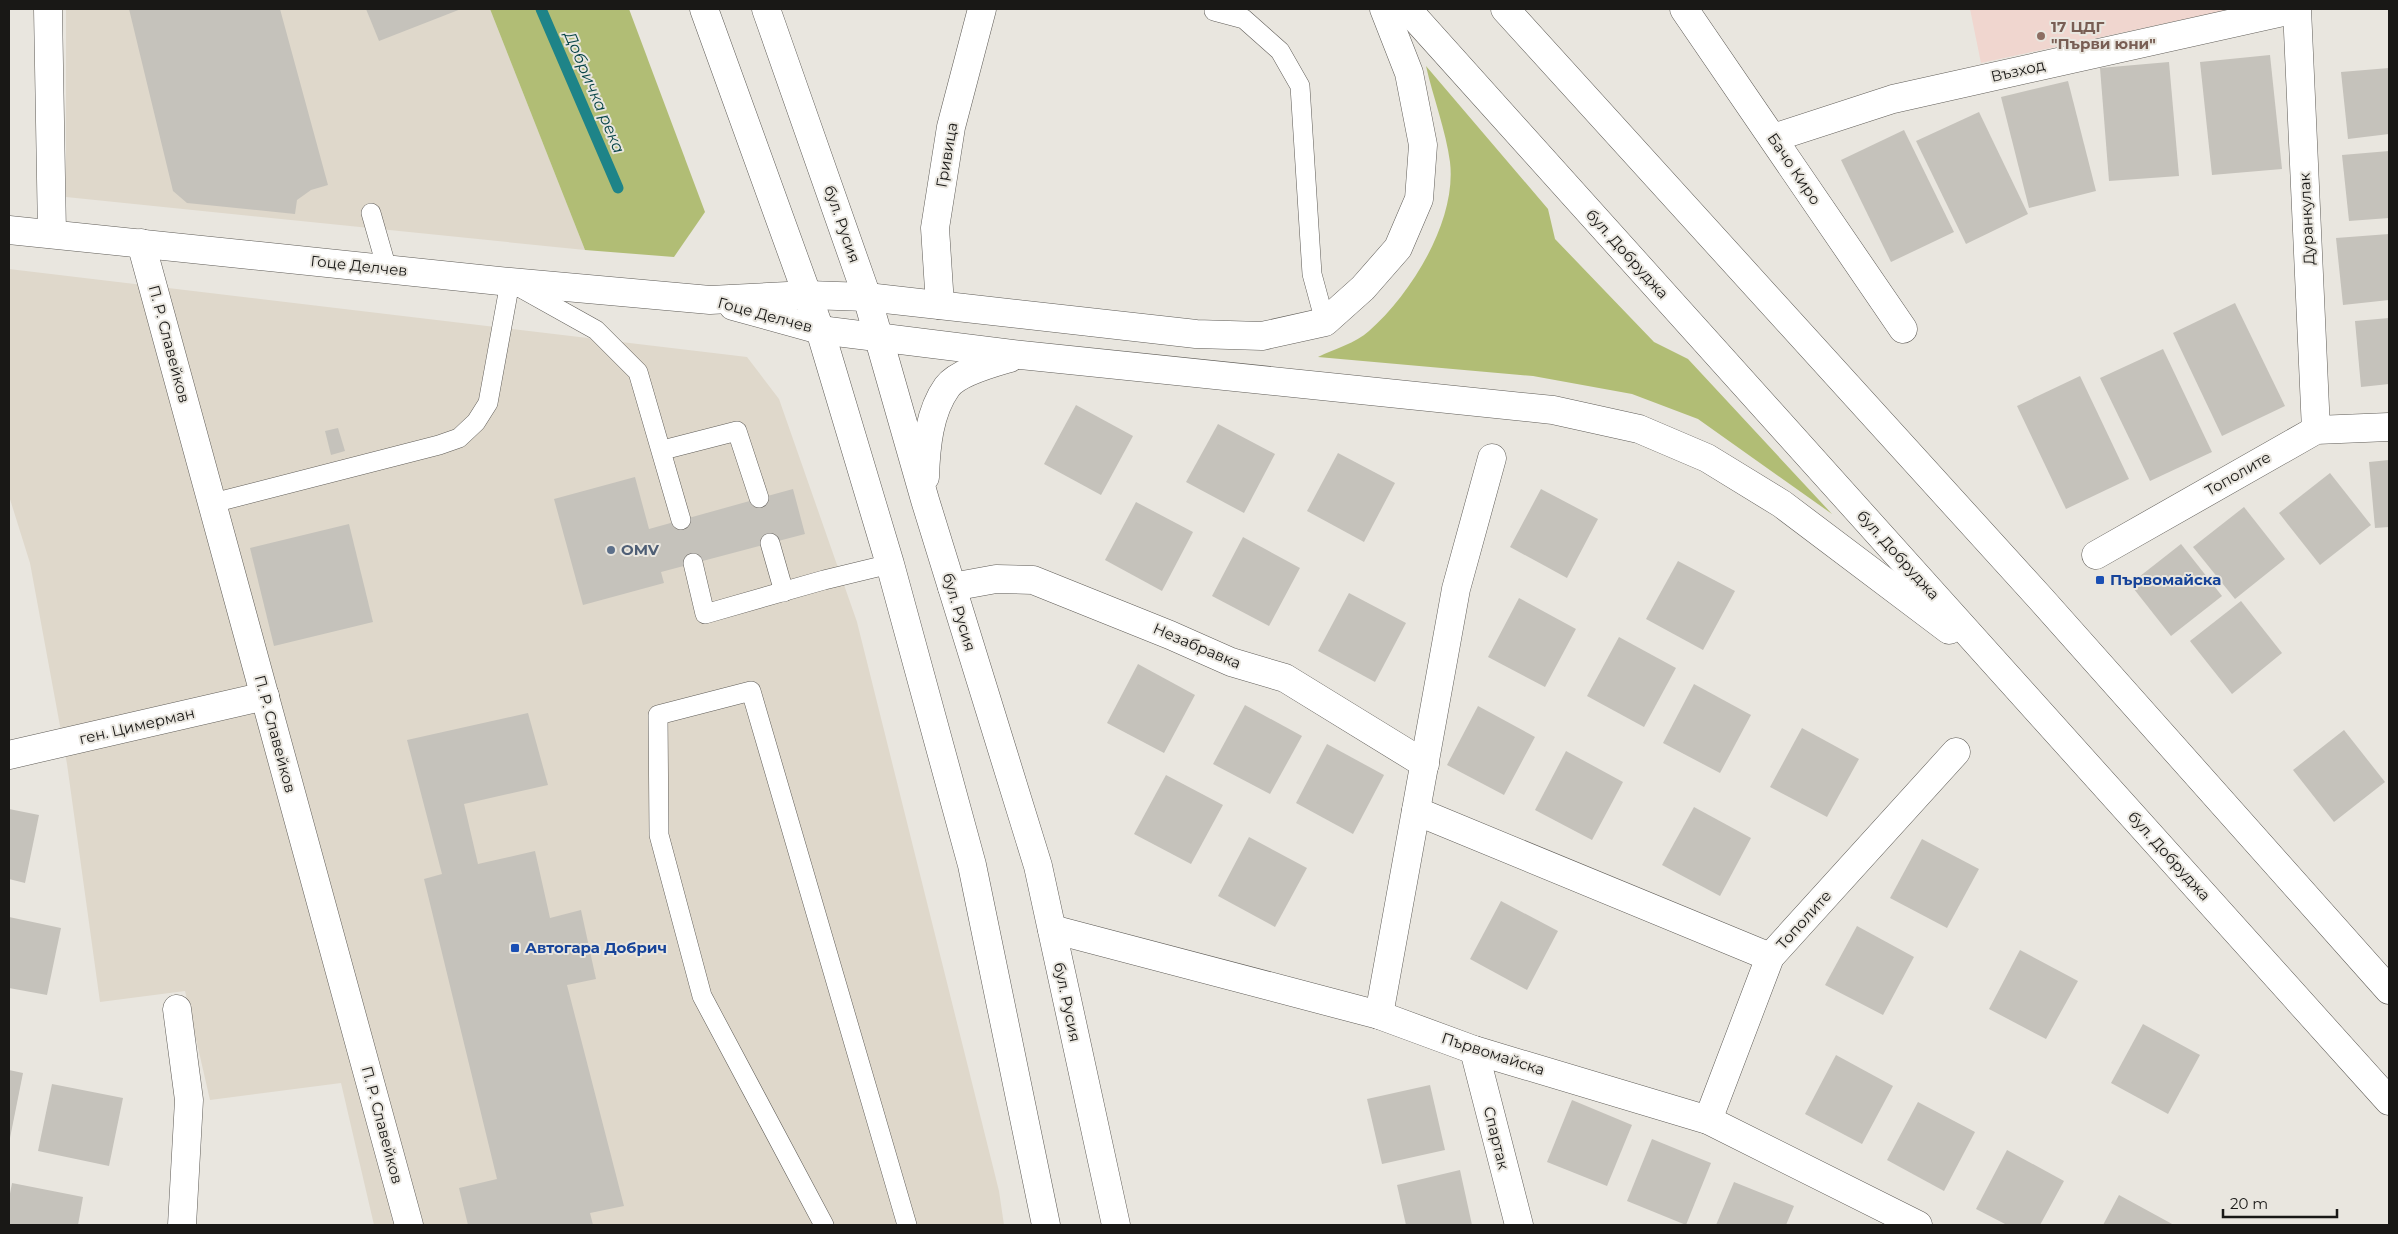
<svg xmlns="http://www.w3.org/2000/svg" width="2398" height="1234" viewBox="0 0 2398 1234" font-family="Montserrat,sans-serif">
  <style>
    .built { fill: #dfd8cb }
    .education { fill: #f0d6cf }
    .green { fill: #b1bd75 }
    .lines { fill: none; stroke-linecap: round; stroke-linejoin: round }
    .stream { stroke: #1e8488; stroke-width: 11 }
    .building { fill: #c5c2bb }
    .service-casing { stroke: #5f5c57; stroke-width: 20 }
    .minor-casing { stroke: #5f5c57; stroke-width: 29 }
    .secondary-casing { stroke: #5f5c57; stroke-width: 29 }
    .service { stroke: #fff; stroke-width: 19 }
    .minor { stroke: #fff; stroke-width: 28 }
    .secondary { stroke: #fff; stroke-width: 28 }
    .education-dot { fill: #8d6e63; stroke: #e9e6df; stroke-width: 2 }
    .service-dot { fill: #5c6f8a; stroke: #e9e6df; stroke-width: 2 }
    .transit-dot { fill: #1a4fb4; stroke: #e9e6df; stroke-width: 2 }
    .labels { text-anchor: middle; stroke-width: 4; stroke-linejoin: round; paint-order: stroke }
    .education-label { font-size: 15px; font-weight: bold; fill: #785e54; stroke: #e9e6df; text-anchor: start }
    .street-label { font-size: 15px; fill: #191816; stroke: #e9e6df }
    .service-label { font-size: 15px; font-weight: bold; fill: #4e5e75; stroke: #e9e6df; text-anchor: start }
    .transit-label { font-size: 15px; font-weight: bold; fill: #164399; stroke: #e9e6df; text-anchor: start }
    .water-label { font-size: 16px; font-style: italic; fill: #054346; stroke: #e9e6df }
  </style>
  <rect width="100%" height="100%" fill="#e9e6df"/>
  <g class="built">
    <polygon points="66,9 490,9 585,250 66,197"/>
    <polygon points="9,269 747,357 779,399 857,622 999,1191 1004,1225 374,1225 341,1083 210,1100 185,991 100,1002 67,764 30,563 9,496"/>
  </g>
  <polygon class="education" points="1970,9 2232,9 1981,63"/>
  <g class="green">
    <polygon points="490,9 629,9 705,212 674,257 585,250"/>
    <path d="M1426,66L1548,209L1555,239L1654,342L1688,359L1832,514L1698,419L1632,394L1533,376L1318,357C1334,349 1356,343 1369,331C1411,294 1457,221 1450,162C1446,131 1433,97 1426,66Z"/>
  </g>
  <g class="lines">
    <polyline class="stream" points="541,9 618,188"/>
  </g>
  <g class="building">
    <polygon points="129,9 280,9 328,185 311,190 297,200 295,214 187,203 173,191"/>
    <polygon points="366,9 461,9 379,41"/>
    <polygon points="2270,55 2282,169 2212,175 2200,62"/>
    <polygon points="2169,62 2179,176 2109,181 2100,68"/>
    <polygon points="2389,68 2389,134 2348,139 2341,72"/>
    <polygon points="2068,81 2096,191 2029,208 2001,97"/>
    <polygon points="1979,112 2028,214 1966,244 1916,141"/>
    <polygon points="1904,130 1954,232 1891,262 1841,160"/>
    <polygon points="2389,151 2389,218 2349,221 2342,155"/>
    <polygon points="2389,234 2389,300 2343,305 2336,238"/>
    <polygon points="2235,303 2285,406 2222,436 2173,333"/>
    <polygon points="2389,318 2389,384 2361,387 2355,321"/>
    <polygon points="2163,349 2212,452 2150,481 2100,378"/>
    <polygon points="2080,376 2129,479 2066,509 2017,406"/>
    <polygon points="1076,405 1133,436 1101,495 1044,464"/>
    <polygon points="1218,424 1275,454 1244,513 1186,482"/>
    <polygon points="338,428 345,451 331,455 325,431"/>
    <polygon points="1338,453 1395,483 1364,542 1307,511"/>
    <polygon points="2389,460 2389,527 2375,528 2369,462"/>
    <polygon points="2330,473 2371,525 2320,565 2279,513"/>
    <polygon points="635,477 649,529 793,489 805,534 661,572 664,583 583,605 554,499"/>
    <polygon points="1541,489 1598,519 1567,578 1510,547"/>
    <polygon points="1136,502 1193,532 1162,591 1105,560"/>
    <polygon points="2244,507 2285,559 2235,599 2193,547"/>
    <polygon points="349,524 373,622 274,646 250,548"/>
    <polygon points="1243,537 1300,568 1269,626 1212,596"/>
    <polygon points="2181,544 2222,596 2171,636 2130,584"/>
    <polygon points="1678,561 1735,591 1703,650 1646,619"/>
    <polygon points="1349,593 1406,623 1375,682 1318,651"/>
    <polygon points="1519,598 1576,629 1545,687 1488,657"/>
    <polygon points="2241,601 2282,653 2232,694 2190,641"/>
    <polygon points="1619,637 1676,668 1644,727 1587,696"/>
    <polygon points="1138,664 1195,695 1164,753 1107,723"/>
    <polygon points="1694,684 1751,715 1720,773 1663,743"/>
    <polygon points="1245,705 1302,736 1270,794 1213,764"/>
    <polygon points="1478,706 1535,737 1504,795 1447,765"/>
    <polygon points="528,713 548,785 464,804 478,864 535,851 550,918 581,910 596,979 567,985 624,1206 590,1213 593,1225 468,1225 459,1188 497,1179 424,879 442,874 407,740"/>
    <polygon points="1802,728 1859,759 1827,817 1770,787"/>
    <polygon points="2344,730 2385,782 2334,822 2293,770"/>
    <polygon points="1327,744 1384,775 1353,834 1296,803"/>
    <polygon points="1566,751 1623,782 1592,840 1535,810"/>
    <polygon points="1166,775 1223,805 1191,864 1134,834"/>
    <polygon points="1694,807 1751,838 1720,896 1662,865"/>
    <polygon points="9,809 39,815 25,883 9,879"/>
    <polygon points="1249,837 1307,868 1275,927 1218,896"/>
    <polygon points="1922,839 1979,869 1947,928 1890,898"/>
    <polygon points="1501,901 1558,931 1527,990 1470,959"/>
    <polygon points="9,917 61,928 47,995 9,988"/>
    <polygon points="1857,926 1914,957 1883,1015 1825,985"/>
    <polygon points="2020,950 2078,981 2046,1039 1989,1009"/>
    <polygon points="2143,1024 2200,1055 2168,1114 2111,1083"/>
    <polygon points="1836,1055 1893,1086 1862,1144 1805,1114"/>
    <polygon points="9,1070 23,1073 10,1138 9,1138"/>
    <polygon points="52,1084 123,1098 109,1166 38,1151"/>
    <polygon points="1430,1085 1445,1150 1382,1164 1367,1099"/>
    <polygon points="1572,1100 1632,1125 1607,1186 1547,1162"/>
    <polygon points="1918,1102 1975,1132 1944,1191 1887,1160"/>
    <polygon points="1652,1139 1711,1163 1686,1225 1627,1201"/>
    <polygon points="2007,1150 2064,1181 2040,1225 2007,1225 1976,1209"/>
    <polygon points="1460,1170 1472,1225 1406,1225 1397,1185"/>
    <polygon points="1734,1182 1794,1206 1786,1225 1716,1225"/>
    <polygon points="12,1183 83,1197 78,1225 9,1225 9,1199"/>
    <polygon points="2119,1195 2174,1225 2103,1225"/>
  </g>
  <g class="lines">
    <g class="service-casing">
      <g id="service">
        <polyline points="1214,11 1244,19 1280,51 1300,86 1312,274 1325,322"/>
        <polyline points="371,213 387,269"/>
        <polyline points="663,450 737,431 759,498"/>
        <polyline points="213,503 439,445 459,438 476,422 488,403 510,282 596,330 638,372 681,520"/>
        <polyline points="770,543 784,592"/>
        <polyline points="693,563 705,614 824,580 890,564"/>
        <polyline points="824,1225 702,996 659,835 658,715 751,691 907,1225"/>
      </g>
    </g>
    <g class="minor-casing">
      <g id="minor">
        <polyline points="48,9 52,234"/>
        <polyline points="1684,9 1903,329"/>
        <polyline points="2297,9 2316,430"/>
        <polyline points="1773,138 1893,99 2296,9"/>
        <polyline points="9,230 510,282 710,300 808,295"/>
        <polyline points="141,243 409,1225"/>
        <polyline points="940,305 935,228 951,127 982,9"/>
        <polyline points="733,306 820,330"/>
        <polyline points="2096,555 2316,430 2389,427"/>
        <polyline points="952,587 996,579 1033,580 1170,635 1231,662 1285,678 1425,764"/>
        <polyline points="9,755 265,696"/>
        <polyline points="1416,811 1770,957"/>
        <polyline points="1052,929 1379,1015 1474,1050 1708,1120 1918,1225"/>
        <polyline points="177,1009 189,1100 182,1225"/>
        <polyline points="1379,1015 1456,589 1492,458"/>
        <polyline points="1474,1050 1519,1225"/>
        <polyline points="1708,1120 1770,957 1956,752"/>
      </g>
    </g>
    <g class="secondary-casing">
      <g id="secondary">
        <polyline points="704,9 820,330 890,564 972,865 1046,1225"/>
        <polyline points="766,9 867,297 925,500 1038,866 1116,1225"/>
        <polyline points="1407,9 2389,1101"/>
        <polyline points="1505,9 2041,599 2389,990"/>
        <polyline points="808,295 867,297 1196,334 1262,336 1325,322 1363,288 1398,248 1419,199 1423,145 1409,73 1384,9"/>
        <polyline points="820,330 1021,355 1553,410 1639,429 1707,458 1782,504 1949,630"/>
        <path d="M925,477C926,447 929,412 947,387C958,372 993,363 1010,358"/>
      </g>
    </g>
    <use href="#service" class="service"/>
    <use href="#minor" class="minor"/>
    <use href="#secondary" class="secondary"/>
  </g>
  <circle class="education-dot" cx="2041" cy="36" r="5"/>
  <circle class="service-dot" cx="611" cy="550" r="5"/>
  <g class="transit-dot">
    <rect x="2095" y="575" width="10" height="10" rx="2.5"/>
    <rect x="510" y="943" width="10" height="10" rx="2.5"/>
  </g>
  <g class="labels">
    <g class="education-label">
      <text x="2051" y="32">17 ЦДГ<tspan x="2051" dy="17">"Първи юни"</tspan></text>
    </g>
    <g class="street-label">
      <text transform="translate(2018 71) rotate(-13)" y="5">Възход</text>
      <text transform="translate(947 155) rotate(-80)" y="5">Гривица</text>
      <text transform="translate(1794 169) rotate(56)" y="5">Бачо Киро</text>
      <text transform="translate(2307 219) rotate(-93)" y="5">Дуранкулак</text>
      <text transform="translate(842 224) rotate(71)" y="5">бул. Русия</text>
      <text transform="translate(1627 254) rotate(48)" y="5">бул. Добруджа</text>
      <text transform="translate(359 266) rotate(6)" y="5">Гоце Делчев</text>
      <text transform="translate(765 315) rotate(15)" y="5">Гоце Делчев</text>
      <text transform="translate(169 344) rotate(75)" y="5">П. Р. Славейков</text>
      <text transform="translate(2238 474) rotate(-30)" y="5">Тополите</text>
      <text transform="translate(1898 555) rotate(48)" y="5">бул. Добруджа</text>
      <text transform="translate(959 612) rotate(73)" y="5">бул. Русия</text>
      <text transform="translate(1197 646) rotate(23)" y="5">Незабравка</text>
      <text transform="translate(137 726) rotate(-13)" y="5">ген. Цимерман</text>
      <text transform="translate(275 734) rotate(75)" y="5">П. Р. Славейков</text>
      <text transform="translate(2169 856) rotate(48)" y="5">бул. Добруджа</text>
      <text transform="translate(1804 920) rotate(-48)" y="5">Тополите</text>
      <text transform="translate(1067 1002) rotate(78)" y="5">бул. Русия</text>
      <text transform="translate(1493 1054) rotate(18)" y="5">Първомайска</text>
      <text transform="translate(382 1125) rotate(75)" y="5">П. Р. Славейков</text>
      <text transform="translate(1496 1138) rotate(76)" y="5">Спартак</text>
    </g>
    <g class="service-label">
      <text x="621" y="555">OMV</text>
    </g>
    <g class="transit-label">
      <text x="2110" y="585">Първомайска</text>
      <text x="525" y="953">Автогара Добрич</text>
    </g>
    <g class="water-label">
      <text transform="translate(595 92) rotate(67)" y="6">Добричка река</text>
    </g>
  </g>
  <rect width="2398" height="1234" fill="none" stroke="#191816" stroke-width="20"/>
  <path d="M2223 1209v8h114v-8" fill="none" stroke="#191816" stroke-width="2.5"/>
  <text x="2230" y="1209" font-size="15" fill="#191816" stroke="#e9e6df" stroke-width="4" paint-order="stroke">20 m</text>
</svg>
